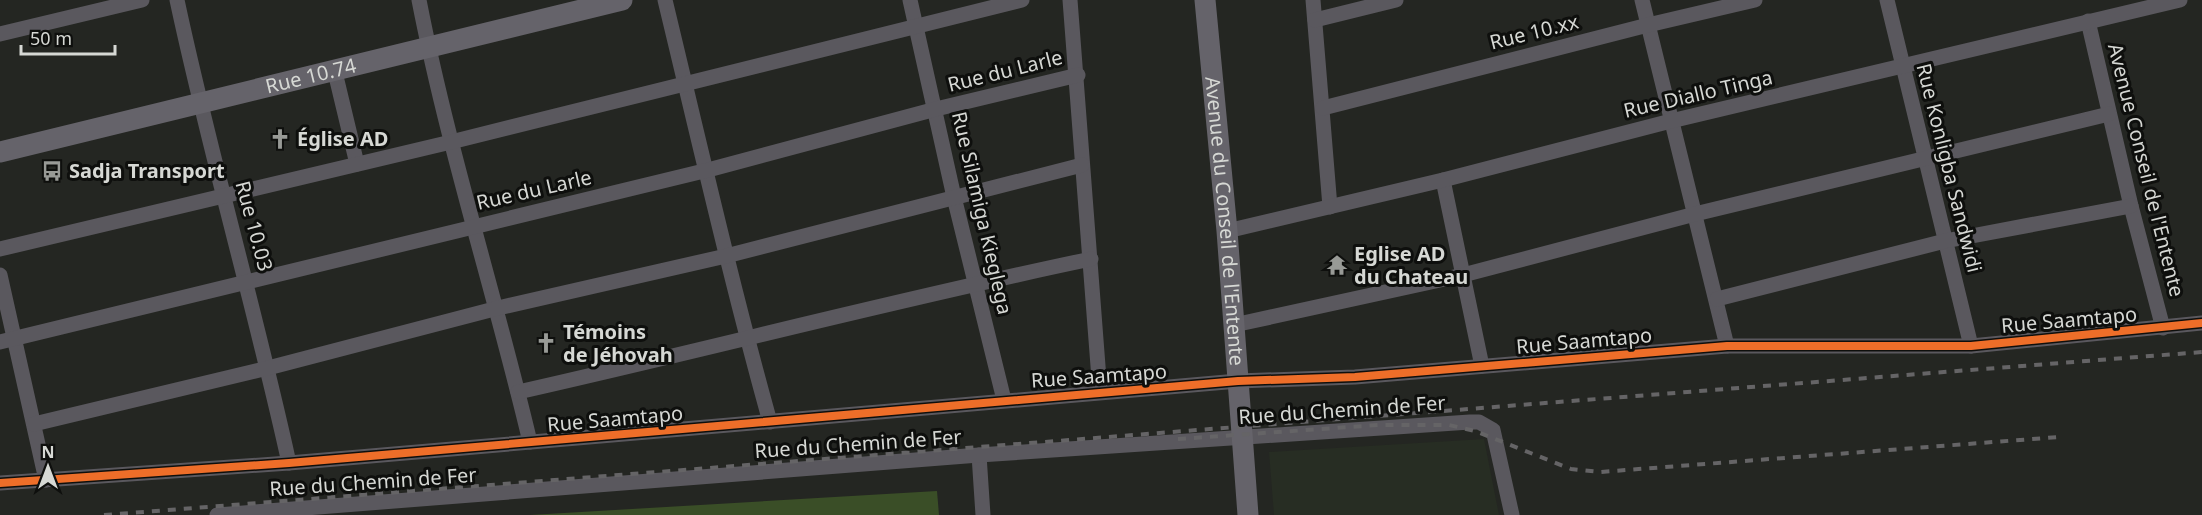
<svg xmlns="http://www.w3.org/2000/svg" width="2202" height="515" viewBox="0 0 2202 515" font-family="'Noto Sans',sans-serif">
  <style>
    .built { fill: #272d23 }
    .green { fill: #3a4e27 }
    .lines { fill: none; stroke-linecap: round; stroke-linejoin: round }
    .street { stroke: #5a585e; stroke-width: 15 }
    .secondary { stroke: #65636a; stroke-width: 21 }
    .rail { stroke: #656466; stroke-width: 4; stroke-dasharray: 8 8; stroke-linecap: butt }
    .cycleway-casing { stroke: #0e0f0d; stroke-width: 11 }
    .cycleway { stroke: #ee6e29; stroke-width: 8 }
    .labels { text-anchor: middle; stroke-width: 6; stroke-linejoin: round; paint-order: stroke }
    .street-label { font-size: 20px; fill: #d6d8d4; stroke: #0e0f0d }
    .poi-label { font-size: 20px; font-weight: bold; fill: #d6d8d4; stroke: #0e0f0d; text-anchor: start }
  </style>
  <rect width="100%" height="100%" fill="#242622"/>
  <polygon class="built" points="1484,439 1499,515 1274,515 1269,452"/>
  <polygon class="green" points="937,491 939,515 530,515"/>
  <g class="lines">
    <g class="street">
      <path d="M177,0C210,155 255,308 289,463"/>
      <path d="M419,0C448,149 495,294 530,442"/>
      <path d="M665,0C699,141 731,282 770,422"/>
      <polyline points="910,0 954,197 1004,400"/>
      <polyline points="1070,0 1100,392"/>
      <polyline points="1313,0 1330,207"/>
      <polyline points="1642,0 1727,346"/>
      <polyline points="1887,0 1971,346"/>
      <polyline points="1315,20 1396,0"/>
      <polyline points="2088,21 2131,206 2163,328"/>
      <polyline points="0,34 142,0"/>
      <polyline points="334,68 357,164"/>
      <polyline points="1323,108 1648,25 1755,0"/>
      <polyline points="1443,180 1482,366"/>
      <polyline points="1227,231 1443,180 1671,121 2180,0"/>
      <polyline points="0,249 451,142 1022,0"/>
      <polyline points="0,275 46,480"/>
      <polyline points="1717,299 1945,241 2131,206"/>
      <polyline points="1234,325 1463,275 1695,214 2109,114"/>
      <polyline points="0,342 708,170 936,109 1078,75"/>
      <path d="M518,392C709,349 899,299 1091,259"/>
      <polyline points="34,424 268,368 498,308 726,256 1082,165"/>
      <polyline points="979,455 983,515"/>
      <polyline points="0,483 289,463 1238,381 1355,377 1727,346 1971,346 2202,323"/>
      <polyline points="217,515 979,455 1470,422 1479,422 1493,430 1512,515"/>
    </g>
    <g class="secondary">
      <path id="s1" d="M1205,0L1227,231L1248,515"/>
      <path id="s2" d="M0,152L622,0"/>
    </g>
    <g class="rail">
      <polyline points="1178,439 1378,425 1449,425 1475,431 1571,469 1600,472 2059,437"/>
      <polyline points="104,515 2202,352"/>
    </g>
    <g class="cycleway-casing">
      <polyline id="cycleway" points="0,483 289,463 1238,381 1355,377 1727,346 1971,346 2202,323"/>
    </g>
    <use href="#cycleway" class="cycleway"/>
  </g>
  <defs>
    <g id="church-bare" transform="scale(1.62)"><path d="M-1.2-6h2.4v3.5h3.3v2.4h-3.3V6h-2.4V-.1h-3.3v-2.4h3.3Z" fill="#989a96" stroke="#0e0f0d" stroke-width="2.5" paint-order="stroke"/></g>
    <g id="bus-bare" transform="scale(1.62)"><path d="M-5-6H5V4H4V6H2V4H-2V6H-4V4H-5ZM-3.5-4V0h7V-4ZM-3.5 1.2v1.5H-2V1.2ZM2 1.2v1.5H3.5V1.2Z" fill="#989a96" stroke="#0e0f0d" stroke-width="2.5" paint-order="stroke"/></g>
    <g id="temple-bare" transform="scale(1.62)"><path d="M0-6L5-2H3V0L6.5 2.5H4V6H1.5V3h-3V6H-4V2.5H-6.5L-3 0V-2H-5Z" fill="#989a96" stroke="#0e0f0d" stroke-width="2.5" paint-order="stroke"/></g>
  </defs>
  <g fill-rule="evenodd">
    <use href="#church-bare" x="280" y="139"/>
    <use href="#bus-bare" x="52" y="171"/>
    <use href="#temple-bare" x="1337" y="265"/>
    <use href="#church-bare" x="546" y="343"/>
  </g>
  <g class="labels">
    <g class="street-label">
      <text transform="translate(1534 32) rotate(-14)" y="7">Rue 10.xx</text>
      <text transform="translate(1005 71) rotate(-14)" y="7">Rue du Larle</text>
      <text dy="7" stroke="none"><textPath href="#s2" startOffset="320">Rue 10.74</textPath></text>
      <text transform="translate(1698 94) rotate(-13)" y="7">Rue Diallo Tinga</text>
      <text transform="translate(1949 168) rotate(76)" y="7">Rue Konligba Sandwidi</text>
      <text transform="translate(2146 170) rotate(76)" y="7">Avenue Conseil de l'Entente</text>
      <text transform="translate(534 190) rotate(-13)" y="7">Rue du Larle</text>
      <text transform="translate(982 213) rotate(77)" y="7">Rue Silamiga Kieglega</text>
      <text dy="7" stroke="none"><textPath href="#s1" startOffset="222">Avenue du Conseil de l'Entente</textPath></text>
      <text transform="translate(254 226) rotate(75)" y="7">Rue 10.03</text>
      <text transform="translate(2069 320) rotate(-5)" y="7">Rue Saamtapo</text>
      <text transform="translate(1584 341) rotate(-5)" y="7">Rue Saamtapo</text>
      <text transform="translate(1099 376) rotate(-4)" y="7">Rue Saamtapo</text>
      <text transform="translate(1342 410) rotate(-4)" y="7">Rue du Chemin de Fer</text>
      <text transform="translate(615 419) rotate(-5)" y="7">Rue Saamtapo</text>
      <text transform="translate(858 444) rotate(-4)" y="7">Rue du Chemin de Fer</text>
      <text transform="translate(373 482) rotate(-4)" y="7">Rue du Chemin de Fer</text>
    </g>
    <g class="poi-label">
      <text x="297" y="146">Église AD</text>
      <text x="69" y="178">Sadja Transport</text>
      <text x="1354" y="261">Eglise AD<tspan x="1354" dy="23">du Chateau</tspan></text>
      <text x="563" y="339">Témoins<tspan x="563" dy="23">de Jéhovah</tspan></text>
    </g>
  </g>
  <g transform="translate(48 467)" stroke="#0e0f0d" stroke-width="4.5" paint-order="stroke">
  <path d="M0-4.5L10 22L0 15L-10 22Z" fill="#d6d8d4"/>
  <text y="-9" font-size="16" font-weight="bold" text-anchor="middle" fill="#d6d8d4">N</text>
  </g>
  <path d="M21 45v9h94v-9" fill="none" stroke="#d6d8d4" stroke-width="3"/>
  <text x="30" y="45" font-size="18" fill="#d6d8d4" stroke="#0e0f0d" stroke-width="4.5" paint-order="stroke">50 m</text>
</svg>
